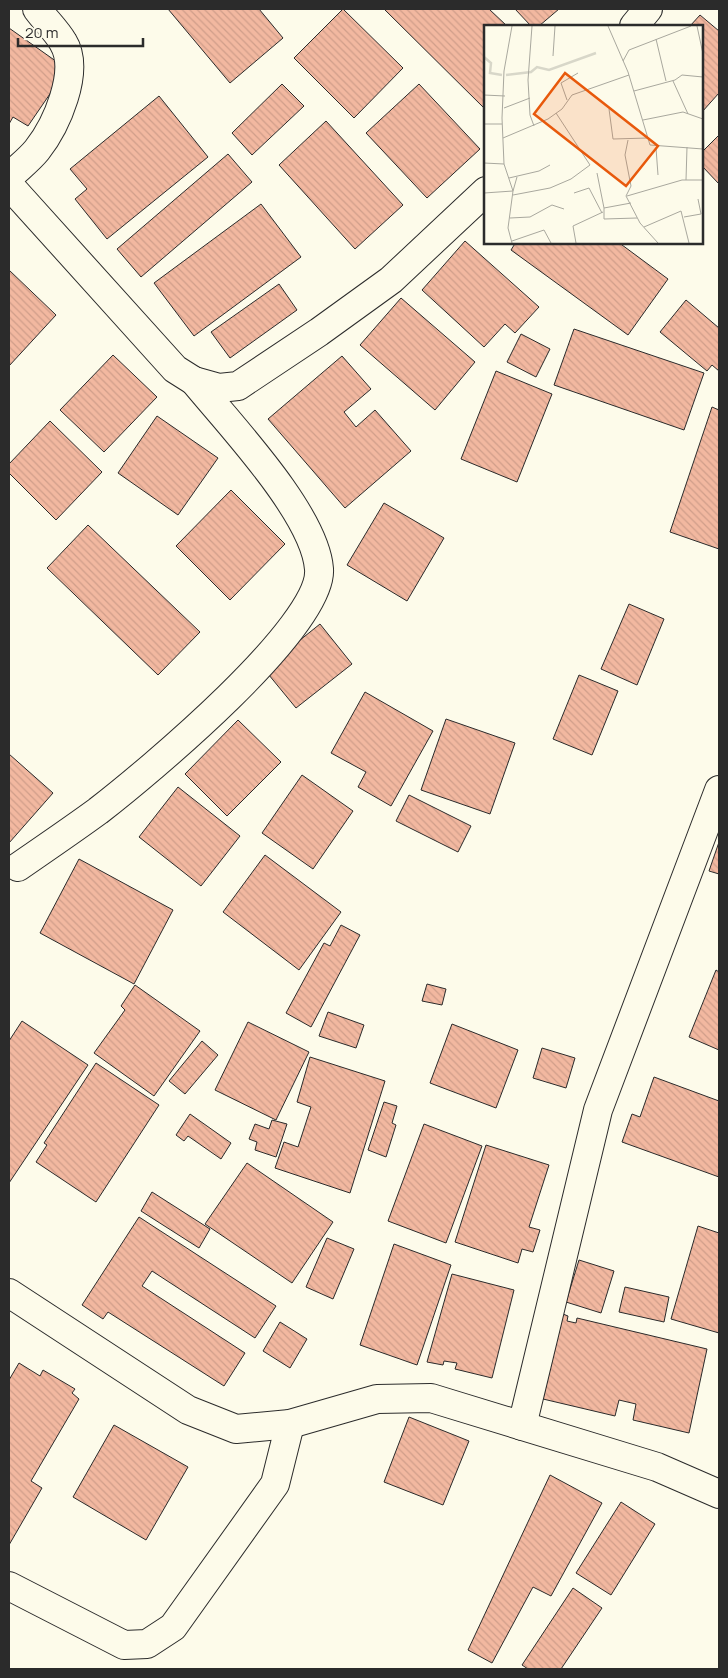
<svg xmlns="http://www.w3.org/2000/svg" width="728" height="1678" viewBox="0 0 728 1678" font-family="Manrope,sans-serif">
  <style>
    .building { fill: url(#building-back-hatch); stroke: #2b2b2b }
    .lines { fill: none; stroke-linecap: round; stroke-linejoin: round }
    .street-casing { stroke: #2b2b2b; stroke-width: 30 }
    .street { stroke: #fdfbea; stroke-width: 28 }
    .inset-river { fill: none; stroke: #d8d7c9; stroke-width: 2.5 }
    .inset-road { fill: none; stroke: #a9a89e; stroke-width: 1 }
    .view { fill: #e8590c; fill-opacity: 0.15; stroke: #e8590c; stroke-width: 2.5 }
    .inset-edge { fill: none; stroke: #2b2b2b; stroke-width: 2.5 }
  </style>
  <defs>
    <pattern id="building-back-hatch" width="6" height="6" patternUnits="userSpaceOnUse" patternTransform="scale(1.25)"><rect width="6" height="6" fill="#f2b8a0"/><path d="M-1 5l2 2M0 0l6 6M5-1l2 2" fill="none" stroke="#d09e8a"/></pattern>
  </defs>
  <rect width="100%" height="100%" fill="#fdfbea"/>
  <g class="building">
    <polygon points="168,9 259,9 283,38 230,83"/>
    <polygon points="343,9 403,68 354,118 294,58"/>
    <polygon points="384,9 489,9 507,26 486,26 486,110"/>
    <polygon points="515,9 559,9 539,26 531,26"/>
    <polygon points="700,15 719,31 719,93 702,112 702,26 690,26"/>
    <polygon points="9,28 67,69 28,126 13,117 9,124"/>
    <polygon points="282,84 304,106 252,155 232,133"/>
    <polygon points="419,84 480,149 427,198 366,133"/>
    <polygon points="159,96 208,157 107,239 75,199 87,189 70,169"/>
    <polygon points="326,121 403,205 355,249 279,165"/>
    <polygon points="719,135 719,184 702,166 702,152"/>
    <polygon points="228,154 252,182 141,277 117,249"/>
    <polygon points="261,204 301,257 194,336 154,283"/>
    <polygon points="465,241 539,307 515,333 505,324 484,347 422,290"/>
    <polygon points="516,242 618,242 668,279 628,335 511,250"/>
    <polygon points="9,270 56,315 9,366"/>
    <polygon points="279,284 297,310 230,358 211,332"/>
    <polygon points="401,298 475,362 435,410 360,345"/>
    <polygon points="686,300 719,328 719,371 712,365 707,371 660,332"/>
    <polygon points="574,329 704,373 684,430 554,385"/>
    <polygon points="521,334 550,349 536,377 507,362"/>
    <polygon points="113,355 157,397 104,452 60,410"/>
    <polygon points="342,356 371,389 344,412 356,427 375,410 411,451 345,508 268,419"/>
    <polygon points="496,371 552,394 517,482 461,459"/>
    <polygon points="712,407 719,410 719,549 670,532"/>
    <polygon points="157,416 218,458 178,515 118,473"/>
    <polygon points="50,421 102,472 56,520 9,473 9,464"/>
    <polygon points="231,490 285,544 230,600 176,546"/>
    <polygon points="384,503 444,538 407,601 347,565"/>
    <polygon points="88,525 200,632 158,675 47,568"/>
    <polygon points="629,604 664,619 637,685 601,669"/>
    <polygon points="320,624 352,664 296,708 264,669"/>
    <polygon points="579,675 618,691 592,755 553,739"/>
    <polygon points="365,692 433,731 391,806 358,787 366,772 331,753"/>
    <polygon points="446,719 515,743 490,814 421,790"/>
    <polygon points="238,720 281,762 227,816 185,774"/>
    <polygon points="9,754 53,793 9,843"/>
    <polygon points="302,775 353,811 313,869 262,833"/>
    <polygon points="178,787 240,836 201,886 139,837"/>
    <polygon points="409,795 471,826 458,852 396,821"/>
    <polygon points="719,842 719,874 709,871"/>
    <polygon points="265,855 341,912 299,970 223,912"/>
    <polygon points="79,859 173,910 134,984 40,933"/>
    <polygon points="341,925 360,935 311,1027 286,1013 324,943 330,946"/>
    <polygon points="716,970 719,972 719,1050 689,1037"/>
    <polygon points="427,984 446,989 442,1005 422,1001"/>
    <polygon points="135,985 200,1031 154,1096 94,1053 125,1010 121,1006"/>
    <polygon points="328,1012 364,1025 356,1048 319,1036"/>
    <polygon points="22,1021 88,1065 9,1183 9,1041"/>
    <polygon points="248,1022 309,1052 276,1120 215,1090"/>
    <polygon points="452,1024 518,1050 496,1108 430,1083"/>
    <polygon points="202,1041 218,1055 185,1094 169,1081"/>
    <polygon points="542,1048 575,1058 566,1088 533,1078"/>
    <polygon points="310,1057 385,1081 350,1193 275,1168 284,1142 298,1147 311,1107 297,1102"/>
    <polygon points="96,1063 159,1105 96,1202 36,1162 47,1145 44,1143"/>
    <polygon points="654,1077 719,1101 719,1177 622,1142 632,1114 640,1117"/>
    <polygon points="384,1102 397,1106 392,1123 396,1125 386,1157 368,1150"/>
    <polygon points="190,1114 231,1143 221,1159 188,1136 184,1141 176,1135"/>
    <polygon points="272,1120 287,1124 276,1157 255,1150 257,1142 249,1139 255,1124 269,1129"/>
    <polygon points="424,1124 482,1146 446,1243 388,1221"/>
    <polygon points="486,1145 549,1165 529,1227 540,1230 533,1252 522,1249 518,1263 455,1242"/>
    <polygon points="247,1163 333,1222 292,1283 205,1224"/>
    <polygon points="152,1192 210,1229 199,1248 141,1211"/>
    <polygon points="139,1217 276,1306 255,1338 152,1271 142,1286 245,1353 224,1386 108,1312 103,1319 82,1305"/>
    <polygon points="698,1226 719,1233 719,1333 671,1319"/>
    <polygon points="327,1238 354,1249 333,1299 306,1287"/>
    <polygon points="394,1244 451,1265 417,1365 360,1345"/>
    <polygon points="579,1260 614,1271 601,1313 566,1302"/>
    <polygon points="452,1274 514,1290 492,1378 455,1369 457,1363 444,1361 443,1365 427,1362"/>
    <polygon points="625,1287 669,1297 664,1322 619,1312"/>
    <polygon points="563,1314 568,1316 567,1321 576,1323 577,1318 707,1349 689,1433 633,1420 636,1404 619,1400 615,1416 543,1399"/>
    <polygon points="280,1322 307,1339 290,1368 263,1351"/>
    <polygon points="19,1363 40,1376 43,1370 75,1389 72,1393 79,1399 31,1481 42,1488 9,1545 9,1380"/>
    <polygon points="409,1417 469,1441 443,1505 384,1482"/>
    <polygon points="114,1425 188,1467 146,1540 73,1497"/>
    <polygon points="550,1475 602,1503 551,1596 533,1587 492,1663 468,1650"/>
    <polygon points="621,1502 655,1524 611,1595 576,1573"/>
    <polygon points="573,1588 602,1608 561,1669 528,1669 522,1665"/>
  </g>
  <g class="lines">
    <g class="street-casing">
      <g id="street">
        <polyline points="634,26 648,9"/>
        <path d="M9,177C18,168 29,160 37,150C56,126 81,71 63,42C56,30 45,20 37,9"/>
        <polyline points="9,185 175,369 194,381 219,388 238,386 319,332 391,280 486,191"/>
        <path d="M18,867C44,849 72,830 98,811C146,774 324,626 319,569C315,514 230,425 194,381"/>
        <polyline points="9,1293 188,1410 236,1429 290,1424 377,1399 431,1398 657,1467 719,1494"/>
        <polyline points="522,1426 598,1110 719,790"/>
        <polyline points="9,1586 124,1645 147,1644 173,1627 275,1484 290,1424"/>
      </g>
    </g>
    <use href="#street" class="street"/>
  </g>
  <g transform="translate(484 25)">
    <rect width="219" height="219" fill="#fdfbea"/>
    <path class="inset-river" d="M0,32L7,38L6,48L18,50M22,50L47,47L53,42L65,45L112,28"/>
    <path class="inset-road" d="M28,1L20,46L18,93L20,139L29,166L24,203L28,218M48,1L44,55L46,90L50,101M124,1L144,47L166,120L219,124M213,1L219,29M172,14L182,56M69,31L71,1M139,36L145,25L207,1M189,56L204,89M150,66L191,55L198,50L219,52M0,70L21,71M83,75L77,58L94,48M20,83L46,73M125,84L129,114L164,113M159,95L199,87L219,94M0,99H18M19,113L64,94L78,84L88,70L145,50M144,115L141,130L147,161L142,171L156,198L174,218M172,123L174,150M0,138L20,139M113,148L120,183M25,153L55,146L66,140M202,155L203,122M0,168L29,166L33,152M90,168L105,163L118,188M29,170L66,163L87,154L106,140L72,88M143,171L198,155H219M147,178L120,183V194L153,193M200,192L217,189L214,174M26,193L46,192L68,180L80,184M160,202L197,186L205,218M28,216L60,205L67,218M92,218L89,201L119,187"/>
    <path class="view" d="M81,48L174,121L142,161L50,89Z"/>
    <rect width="219" height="219" class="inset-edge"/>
  </g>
  <rect width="728" height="1678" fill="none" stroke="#2b2b2b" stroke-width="20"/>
  <path d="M18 38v8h125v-8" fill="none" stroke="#2b2b2b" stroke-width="2.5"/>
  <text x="25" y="38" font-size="15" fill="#2b2b2b" stroke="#fdfbea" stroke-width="4" paint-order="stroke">20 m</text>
</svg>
